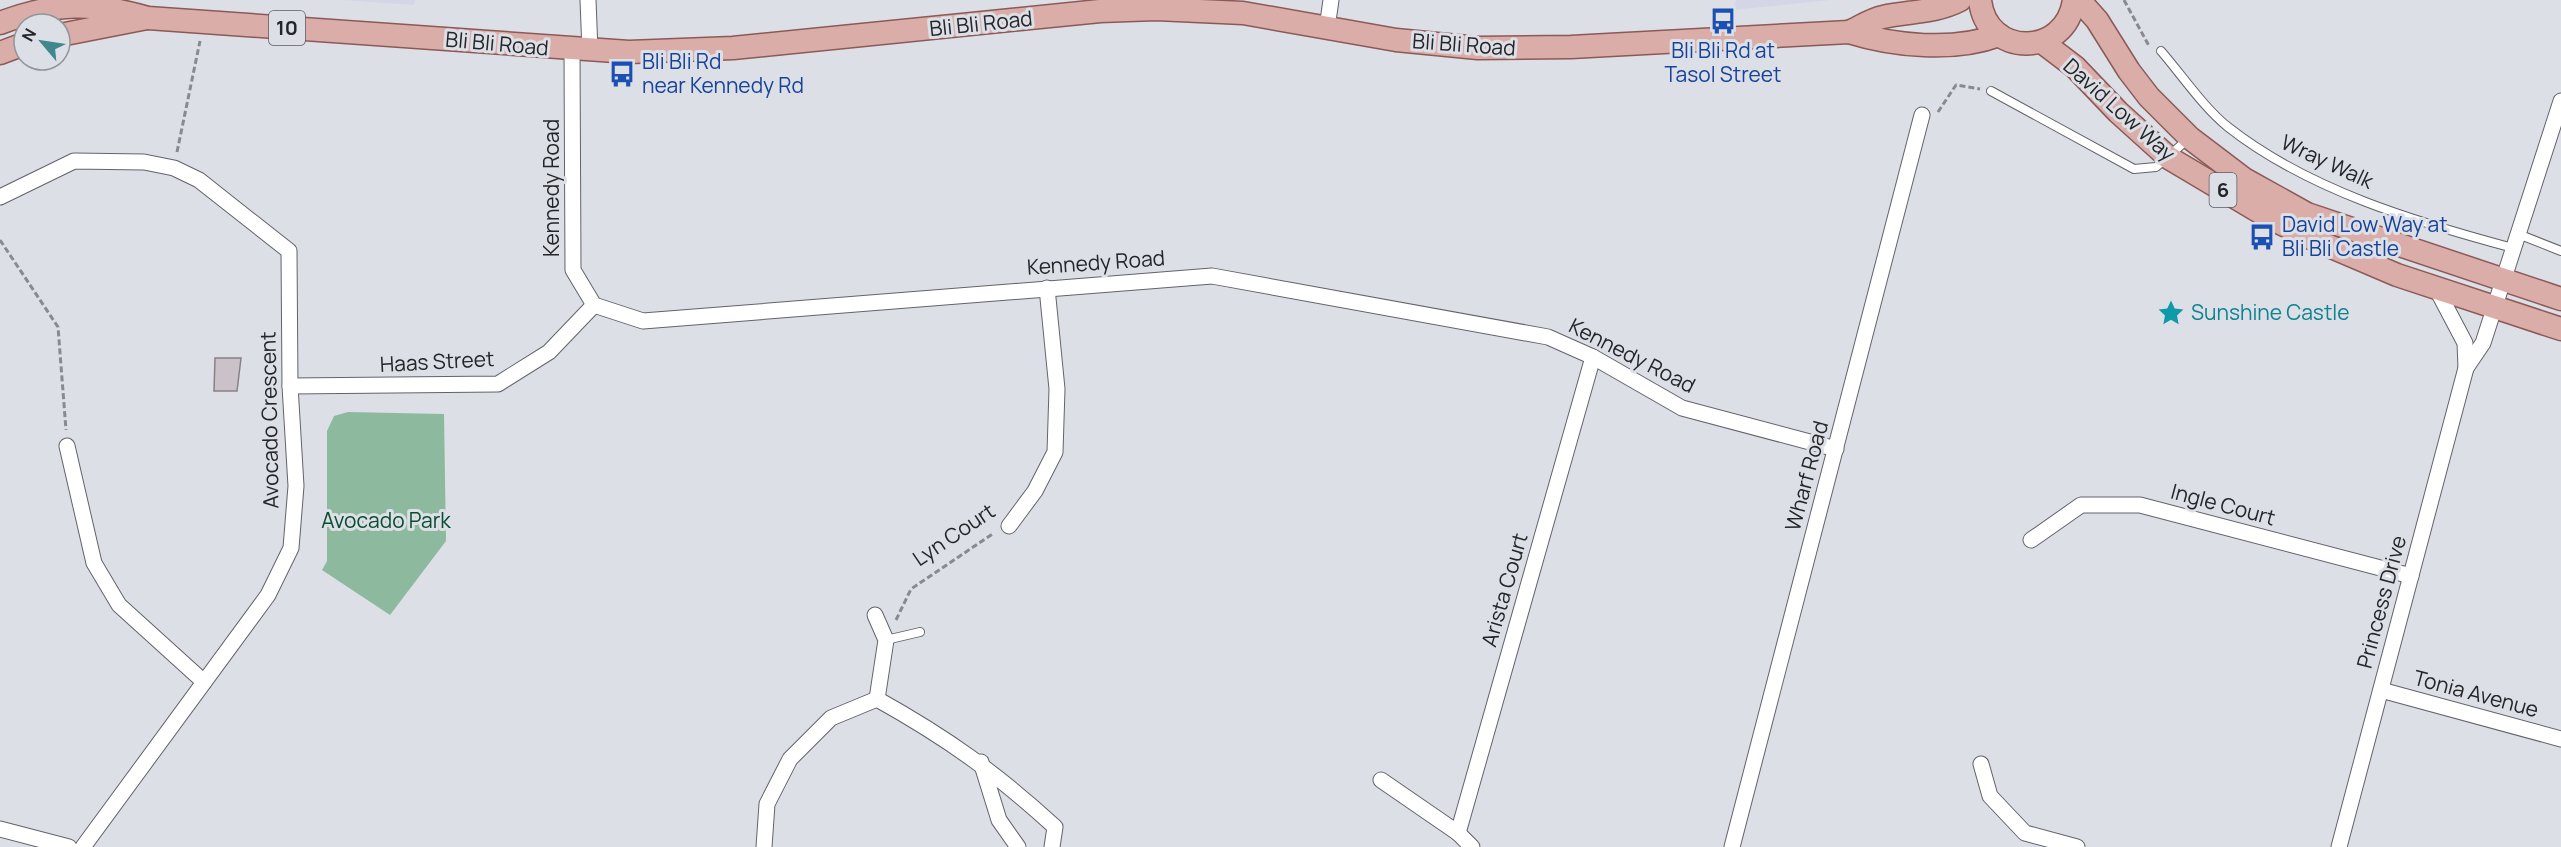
<svg xmlns="http://www.w3.org/2000/svg" width="2561" height="847" viewBox="0 0 2561 847" font-family="Manrope,sans-serif">
  <style>
    .built { fill: #d4d6e6 }
    .green { fill: #8dba9e }
    .building { fill: #cac2c8; stroke: #888186; stroke-width: 1.5 }
    .lines { fill: none; stroke-linecap: round; stroke-linejoin: round }
    .service-casing { stroke: #62636a; stroke-width: 10 }
    .minor-casing { stroke: #62636a; stroke-width: 17 }
    .primary-casing { stroke: #8b5a56; stroke-width: 25 }
    .path { stroke: #888a90; stroke-width: 3; stroke-dasharray: 6 3; stroke-linecap: butt }
    .service { stroke: #fff; stroke-width: 8 }
    .minor { stroke: #fff; stroke-width: 15 }
    .primary { stroke: #daada9; stroke-width: 22 }
    .labels { text-anchor: middle; stroke-width: 6; stroke-linejoin: round; paint-order: stroke }
    .shield { fill: #dddfe7; stroke: #5c5d61; stroke-width: 1.5 }
    .shield-label { font-size: 20px; font-weight: bold; fill: #242528 }
    .street-label { font-size: 21px; fill: #242528; stroke: #dddfe7 }
    .transit-label { font-size: 21px; fill: #164399; stroke: #dddfe7; text-anchor: start }
    .culture-label { font-size: 21px; fill: #0d838f; stroke: #dddfe7; text-anchor: start }
    .park-label { font-size: 21px; fill: #074d2e; stroke: #dddfe7 }
  </style>
  <rect width="100%" height="100%" fill="#dddfe7"/>
  <g class="built">
    <polygon points="340,0 415,0 414,5"/>
    <polygon points="1736,0 1831,0 1733,10"/>
  </g>
  <polygon class="green" points="348,412 444,414 446,541 390,615 322,570 327,561 327,431 334,416"/>
  <polygon class="building" points="215,358 241,358 237,391 214,391"/>
  <g class="lines">
    <g class="service-casing">
      <g id="service">
        <path d="M2161,51C2181,74 2204,108 2228,127C2308,190 2416,222 2513,248"/>
        <polyline points="1991,91 2134,169 2156,167 2187,140"/>
        <polyline points="2518,234 2561,251"/>
        <polyline points="886,640 920,632"/>
      </g>
    </g>
    <g class="minor-casing">
      <g id="minor">
        <polyline points="588,0 590,51"/>
        <polyline points="1327,28 1331,0"/>
        <polyline points="572,50 573,270 594,305 643,321 1212,276 1548,337 1593,357 1682,408 1836,449"/>
        <polyline points="0,197 74,161 144,162 174,168 199,180 289,251 290,386 296,486 291,548 268,595 83,847"/>
        <polyline points="2466,368 2483,343 2561,101"/>
        <polyline points="290,386 498,384 549,352 594,305"/>
        <polyline points="67,446 94,563 119,605 204,682"/>
        <polyline points="1009,526 1035,491 1055,452 1057,389 1047,288"/>
        <polyline points="2031,540 2081,505 2140,505 2411,576"/>
        <polyline points="875,615 886,640 877,699"/>
        <polyline points="2381,690 2561,739"/>
        <polyline points="981,762 999,820 1018,847"/>
        <polyline points="1981,764 1990,796 2025,833 2077,847"/>
        <polyline points="1381,780 1458,833 1593,357"/>
        <polyline points="0,829 69,847"/>
        <polyline points="1458,833 1472,847"/>
        <path d="M764,847L767,804L790,759L831,718L877,699C947,738 996,773 1055,827L1052,847"/>
        <polyline points="1732,847 1922,115"/>
        <polyline points="2339,847 2466,368 2465,343 2436,288"/>
      </g>
    </g>
    <g class="primary-casing">
      <g id="primary">
        <path d="M1980,0C1986,58 2066,58 2074,0"/>
        <polyline points="2079,0 2097,20 2129,71 2149,97 2190,138 2244,179 2307,214 2561,299"/>
        <path d="M0,23C56,2 92,2 148,18L629,52L733,48L1100,11L1156,9L1243,13L1396,40L1478,48L1571,47L1849,32C1894,46 1954,52 1999,35"/>
        <path d="M1849,32C1860,27 1872,19 1883,17C1910,11 1935,13 1960,0"/>
        <polyline points="60,35 147,18"/>
        <polyline points="2042,42 2075,67 2118,112 2169,158 2270,218 2315,240 2397,275 2561,329"/>
        <polyline points="0,53 24,44"/>
      </g>
    </g>
    <g class="path">
      <polyline points="2124,0 2149,46"/>
      <polyline points="1938,112 1956,85 1980,89"/>
      <polyline points="177,152 200,41"/>
      <polyline points="0,240 58,327 66,430"/>
      <polyline points="896,620 911,589 994,533"/>
    </g>
    <use href="#service" class="service"/>
    <use href="#minor" class="minor"/>
    <use href="#primary" class="primary"/>
  </g>
  <defs>
    <g id="bus-bare" transform="scale(2.07)"><path d="M-5-6H5V4H4V6H2V4H-2V6H-4V4H-5ZM-3.5-4V0h7V-4ZM-3.5 1.2v1.5H-2V1.2ZM2 1.2v1.5H3.5V1.2Z" fill="#1a4fb4" stroke="#dddfe7" stroke-width="2.5" paint-order="stroke"/></g>
    <g id="sight-bare" transform="scale(2.07)"><path d="M0-6L1.8-2.2L6-1.7L2.9 1.2L3.7 5.4L0 3.3L-3.7 5.4L-2.9 1.2L-6-1.7L-1.8-2.2Z" fill="#0f9aa8" stroke="#dddfe7" stroke-width="2.5" paint-order="stroke"/></g>
  </defs>
  <g fill-rule="evenodd">
    <use href="#bus-bare" x="1723" y="21"/>
    <use href="#bus-bare" x="622" y="74"/>
    <use href="#bus-bare" x="2262" y="237"/>
    <use href="#sight-bare" x="2171" y="313"/>
  </g>
  <g class="labels">
    <g class="shield">
      <rect x="269" y="11" width="36" height="34" rx="4.5"/>
      <rect x="2209.5" y="173" width="27" height="34" rx="4.5"/>
    </g>
    <g class="shield-label">
      <text x="287" y="35">10</text>
      <text x="2223" y="197">6</text>
    </g>
    <g class="street-label">
      <text transform="translate(981 24) rotate(-6)" y="7">Bli Bli Road</text>
      <text transform="translate(497 44) rotate(5)" y="7">Bli Bli Road</text>
      <text transform="translate(1464 45) rotate(4)" y="7">Bli Bli Road</text>
      <text transform="translate(2119 110) rotate(42)" y="7">David Low Way</text>
      <text transform="translate(2327 162) rotate(25)" y="7">Wray Walk</text>
      <text transform="translate(552 188) rotate(-90)" y="7">Kennedy Road</text>
      <text transform="translate(1096 263) rotate(-4)" y="7">Kennedy Road</text>
      <text transform="translate(1632 356) rotate(27)" y="7">Kennedy Road</text>
      <text transform="translate(437 362) rotate(-3)" y="7">Haas Street</text>
      <text transform="translate(270 420) rotate(-91)" y="7">Avocado Crescent</text>
      <text transform="translate(1807 476) rotate(-75)" y="7">Wharf Road</text>
      <text transform="translate(2223 505) rotate(15)" y="7">Ingle Court</text>
      <text transform="translate(954 535) rotate(-34)" y="7">Lyn Court</text>
      <text transform="translate(1505 590) rotate(-74)" y="7">Arista Court</text>
      <text transform="translate(2382 602) rotate(-75)" y="7">Princess Drive</text>
      <text transform="translate(2476 694) rotate(15)" y="7">Tonia Avenue</text>
    </g>
    <g class="transit-label">
      <text x="1723" y="58" text-anchor="middle">Bli Bli Rd at<tspan x="1723" dy="24">Tasol Street</tspan></text>
      <text x="642" y="69">Bli Bli Rd<tspan x="642" dy="24">near Kennedy Rd</tspan></text>
      <text x="2282" y="232">David Low Way at<tspan x="2282" dy="24">Bli Bli Castle</tspan></text>
    </g>
    <g class="culture-label">
      <text x="2191" y="320">Sunshine Castle</text>
    </g>
    <g class="park-label">
      <text x="386" y="528">Avocado Park</text>
    </g>
  </g>
  <g transform="translate(42 42) rotate(299)"><circle r="28" fill="#dddfe7" stroke="#93959b" stroke-width="1.5"/>
  <path d="M0-4.5L10 22L0 15L-10 22Z" fill="#40888d"/>
  <text y="-9" font-size="16" font-weight="bold" text-anchor="middle" fill="#242528">N</text>
  </g>
</svg>
